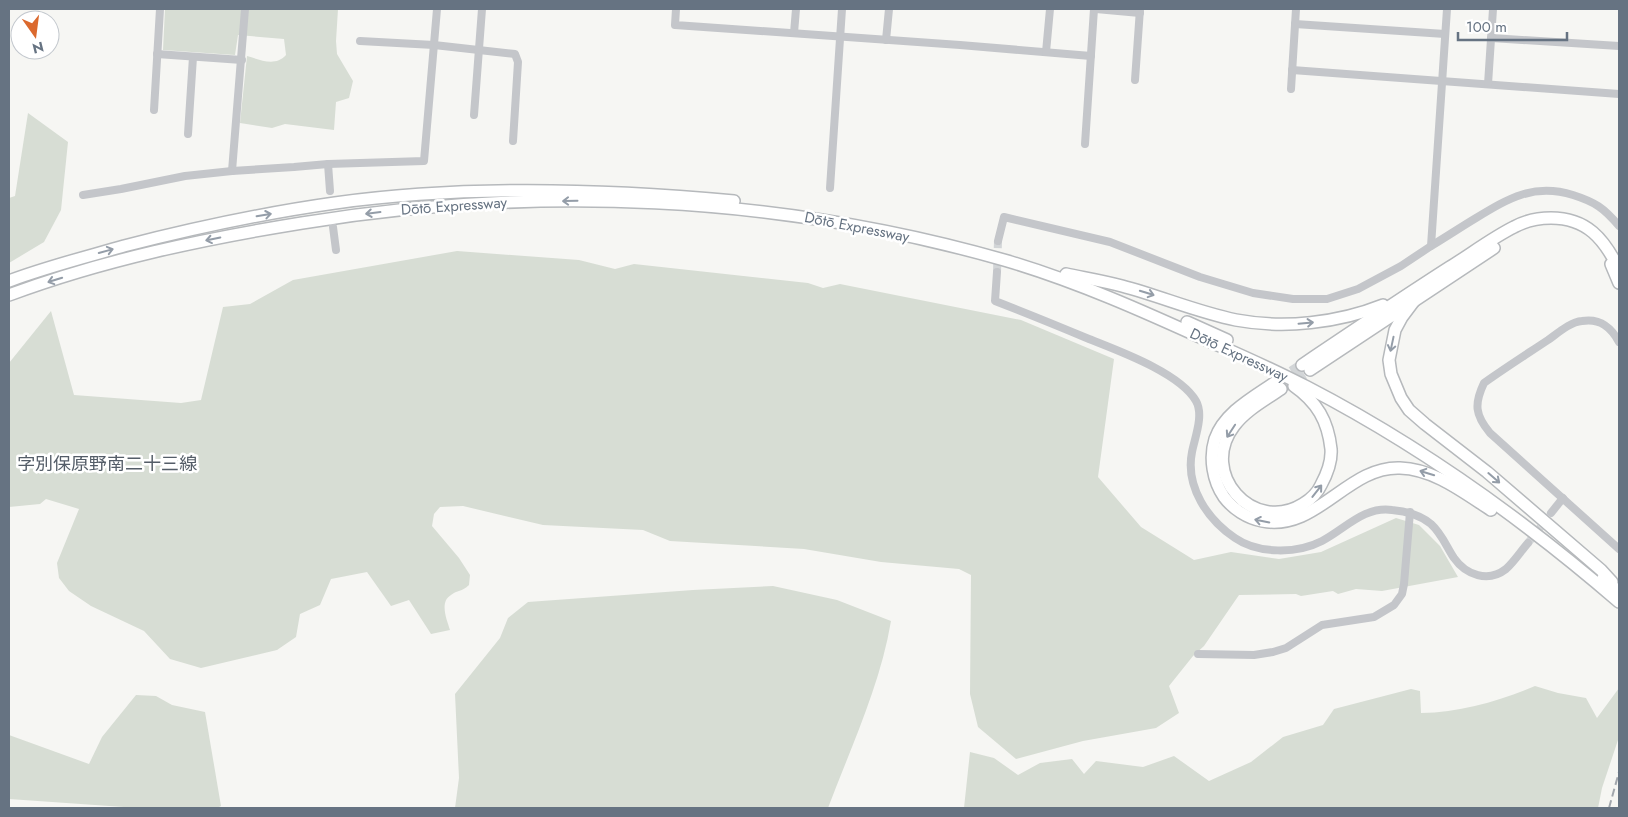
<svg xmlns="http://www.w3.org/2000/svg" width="1628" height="817" viewBox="0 0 1628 817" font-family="Jost,'Noto Sans JP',sans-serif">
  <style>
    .green { fill: #d7ddd4 }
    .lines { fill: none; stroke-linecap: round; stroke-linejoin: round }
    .minor-tunnel { stroke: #d2d5d7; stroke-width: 8; stroke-dasharray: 8 4; stroke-linecap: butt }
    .highway-tunnel { stroke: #d2d5d7; stroke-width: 11; stroke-dasharray: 11 5.5; stroke-linecap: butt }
    .highway-casing { stroke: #b6b9bc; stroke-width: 14 }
    .minor { stroke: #c4c6ca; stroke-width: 8 }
    .highway { stroke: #fff; stroke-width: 11 }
    .rail { stroke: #a2a7ad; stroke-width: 2; stroke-dasharray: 8 4; stroke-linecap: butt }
    .oneway { stroke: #949da8 }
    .labels { text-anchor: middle; stroke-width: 5; stroke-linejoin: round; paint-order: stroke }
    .street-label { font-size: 15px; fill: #667382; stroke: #fff }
    .quarter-label { font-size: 18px; fill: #545d68; stroke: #fff }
  </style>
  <rect width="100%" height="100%" fill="#f6f6f3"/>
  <g class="green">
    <path d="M165,9H338L336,41L337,54L353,81L349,98L336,102L334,130L285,124L272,128L240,123L247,56C261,60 275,67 286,55L284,39L238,35L235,55L163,50Z"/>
    <polygon points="28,113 68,142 61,210 44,242 9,263 9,198 15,196"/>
    <path d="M457,251L579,260L615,269L634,264L808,283L823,288L840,284L1021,320L1114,359L1098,477L1141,527L1194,560L1231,552L1279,559L1321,552L1396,518L1419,525L1440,546L1458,577L1382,591L1356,589L1338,594L1333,591L1301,596L1296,594L1239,595L1204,646L1193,656L1169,686L1179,713L1156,728L1083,741L1016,759L978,727L970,694L971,575L959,569L881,562L804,549L670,541L643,530L543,525L463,506L440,507L434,514L432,526L459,558L470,575L469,585C462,592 457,590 451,595C439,602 447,620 450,630L431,634L409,600L391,606L367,572L331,579L320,605L300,614L296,637L277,650L201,668L170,659L144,631L91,606L69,591L59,578L57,563L79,509L46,499L40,504L9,507V363L51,311L74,395L181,403L201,400L223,307L250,304L293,280Z"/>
    <path d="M773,586L837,600L891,621C880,686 851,747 828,808H455L459,778L455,694L500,638L508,618L528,602L693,590Z"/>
    <path d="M1535,686L1558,693L1586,698L1597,718L1619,688V737L1602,788L1598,808H964L970,752L994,758L1018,775L1040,763L1072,759L1084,774L1096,761L1143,767L1174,756L1209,781L1251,762L1283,737L1323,725L1334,709L1411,689L1420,691L1421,713C1461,712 1499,701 1535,686Z"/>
    <polygon points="136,695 156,696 172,705 205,712 221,806 217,808 138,808 9,799 9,735 89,764 102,737"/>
  </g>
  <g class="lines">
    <g class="minor-tunnel">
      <polyline points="997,272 998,241"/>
      <polyline points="1528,543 1547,519"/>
    </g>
    <g class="highway-tunnel">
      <polyline points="1278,381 1302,365"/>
      <polyline points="1281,389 1310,370"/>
    </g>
    <g class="highway-casing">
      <g id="highway">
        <polyline points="1611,264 1619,283"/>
        <path d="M1066,274C1085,278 1104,281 1122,286C1160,296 1197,312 1236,320C1284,329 1338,323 1383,305"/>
        <path d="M9,281C46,267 86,257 124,246C194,228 264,213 335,203C464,185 605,189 734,201"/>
        <path d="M9,295C103,260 203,239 302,223C535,185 777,195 1004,260C1076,281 1145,312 1213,343C1245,357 1276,371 1307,387C1419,445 1524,520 1619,602"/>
        <polyline points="1414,301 1402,317 1395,330 1389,360 1391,374 1401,398 1409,410 1425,424 1487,472 1601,570 1612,582"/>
        <polyline points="1187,322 1227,340"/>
        <path d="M1302,365C1351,332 1400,299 1450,267C1471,254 1492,238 1514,227C1525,221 1539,218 1551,218C1587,218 1604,239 1619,269"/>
        <polyline points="1310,370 1494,248"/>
        <path d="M1274,383C1252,398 1224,413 1215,439C1209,458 1213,481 1224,497C1233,509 1247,518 1262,521C1317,532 1347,466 1400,468C1434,469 1463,492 1491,510"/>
        <path d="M1281,389C1265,400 1246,410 1234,426C1198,473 1253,535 1303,504C1311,499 1317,494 1321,485C1327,474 1332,462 1331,449C1328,421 1317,402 1294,386"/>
        <polyline points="1603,578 1619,592"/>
      </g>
    </g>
    <g class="minor">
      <polyline points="676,9 675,25 960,45 1091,56"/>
      <polyline points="1096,9 1140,13"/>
      <polyline points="1295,24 1445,34"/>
      <polyline points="794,33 796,9"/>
      <polyline points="1491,38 1619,46"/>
      <polyline points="886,40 889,9"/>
      <polyline points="360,41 434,45 515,54 518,62 513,141"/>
      <polyline points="1046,52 1050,9"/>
      <polyline points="157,54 242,60"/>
      <polyline points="1292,70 1619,94"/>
      <polyline points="1135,80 1140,9"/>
      <polyline points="1488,84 1493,9"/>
      <polyline points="1291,89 1296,9"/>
      <polyline points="154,110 160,9"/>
      <polyline points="474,115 482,9"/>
      <polyline points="188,134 193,57"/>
      <polyline points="1085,144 1094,9"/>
      <polyline points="328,164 330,191"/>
      <polyline points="232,171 245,9"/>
      <polyline points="830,188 842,9"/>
      <polyline points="83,195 121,189 185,176 232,171 294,167 328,164 424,161 437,9"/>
      <polyline points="333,227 336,250"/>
      <polyline points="998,241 1004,217 1110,242 1200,277 1253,293 1293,299 1327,299 1358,289 1401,266 1431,246 1447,9"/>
      <path d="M1431,246C1446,237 1461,227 1476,218C1509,198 1534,183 1573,195C1595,202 1604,208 1619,226"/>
      <path d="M997,272L995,301C1026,313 1058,326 1089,339C1119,351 1180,373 1196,401C1204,415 1195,437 1192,452C1185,487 1208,520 1235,538C1258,554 1297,554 1322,541C1345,529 1364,506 1392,510C1406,511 1420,515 1431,524C1442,534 1446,546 1454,558C1466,575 1488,583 1506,569C1514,562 1521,551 1528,543"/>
      <path d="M1619,342C1611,327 1600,318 1582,321C1570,322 1558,333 1548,340C1527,354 1505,368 1484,383C1474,404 1475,415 1490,433L1619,549"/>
      <polyline points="1551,513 1563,498"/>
      <polyline points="1198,654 1254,655 1273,652 1286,648 1322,625 1374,617 1394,605 1402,594 1404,584 1410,512"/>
    </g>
    <use href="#highway" class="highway"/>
    <polyline class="rail" points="1609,808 1619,772"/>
  </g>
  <defs><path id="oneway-shaft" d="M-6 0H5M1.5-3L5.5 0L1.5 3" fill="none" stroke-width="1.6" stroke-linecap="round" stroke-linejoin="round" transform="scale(1.25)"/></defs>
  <g class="oneway">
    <use href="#oneway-shaft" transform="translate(570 201) rotate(179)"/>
    <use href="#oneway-shaft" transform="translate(373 213) rotate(173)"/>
    <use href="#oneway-shaft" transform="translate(264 215) rotate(-9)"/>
    <use href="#oneway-shaft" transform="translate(213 239) rotate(168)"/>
    <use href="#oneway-shaft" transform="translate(106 251) rotate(-15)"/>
    <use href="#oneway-shaft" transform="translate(55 280) rotate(163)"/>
    <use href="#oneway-shaft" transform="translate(1147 293) rotate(17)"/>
    <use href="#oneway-shaft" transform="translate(1306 323) rotate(-5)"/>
    <use href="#oneway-shaft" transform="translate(1392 344) rotate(102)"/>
    <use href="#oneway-shaft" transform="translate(1231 431) rotate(123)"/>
    <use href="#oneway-shaft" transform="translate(1427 473) rotate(-163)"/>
    <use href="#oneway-shaft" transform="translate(1494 478) rotate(41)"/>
    <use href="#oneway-shaft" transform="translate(1317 491) rotate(-52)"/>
    <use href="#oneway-shaft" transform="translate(1262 521) rotate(-169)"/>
  </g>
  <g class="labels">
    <g class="street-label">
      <text transform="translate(454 206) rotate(-4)" y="5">Dōtō Expressway</text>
      <text transform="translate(857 227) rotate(11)" y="5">Dōtō Expressway</text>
      <text transform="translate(1239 355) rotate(25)" y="5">Dōtō Expressway</text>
    </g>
    <g class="quarter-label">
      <text x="107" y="470">字別保原野南二十三線</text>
    </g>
  </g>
  <rect width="1628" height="817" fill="none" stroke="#667382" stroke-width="20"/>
  <g transform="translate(35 35) rotate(166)"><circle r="24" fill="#ffffff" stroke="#c2c7cd"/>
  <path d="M0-4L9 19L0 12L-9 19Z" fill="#db692e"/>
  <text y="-8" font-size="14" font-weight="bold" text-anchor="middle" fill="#667382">N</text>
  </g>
  <path d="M1458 32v8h109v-8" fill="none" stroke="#667382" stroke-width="2.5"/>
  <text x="1466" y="32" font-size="15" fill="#667382" stroke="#ffffff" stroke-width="4" paint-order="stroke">100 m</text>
</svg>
